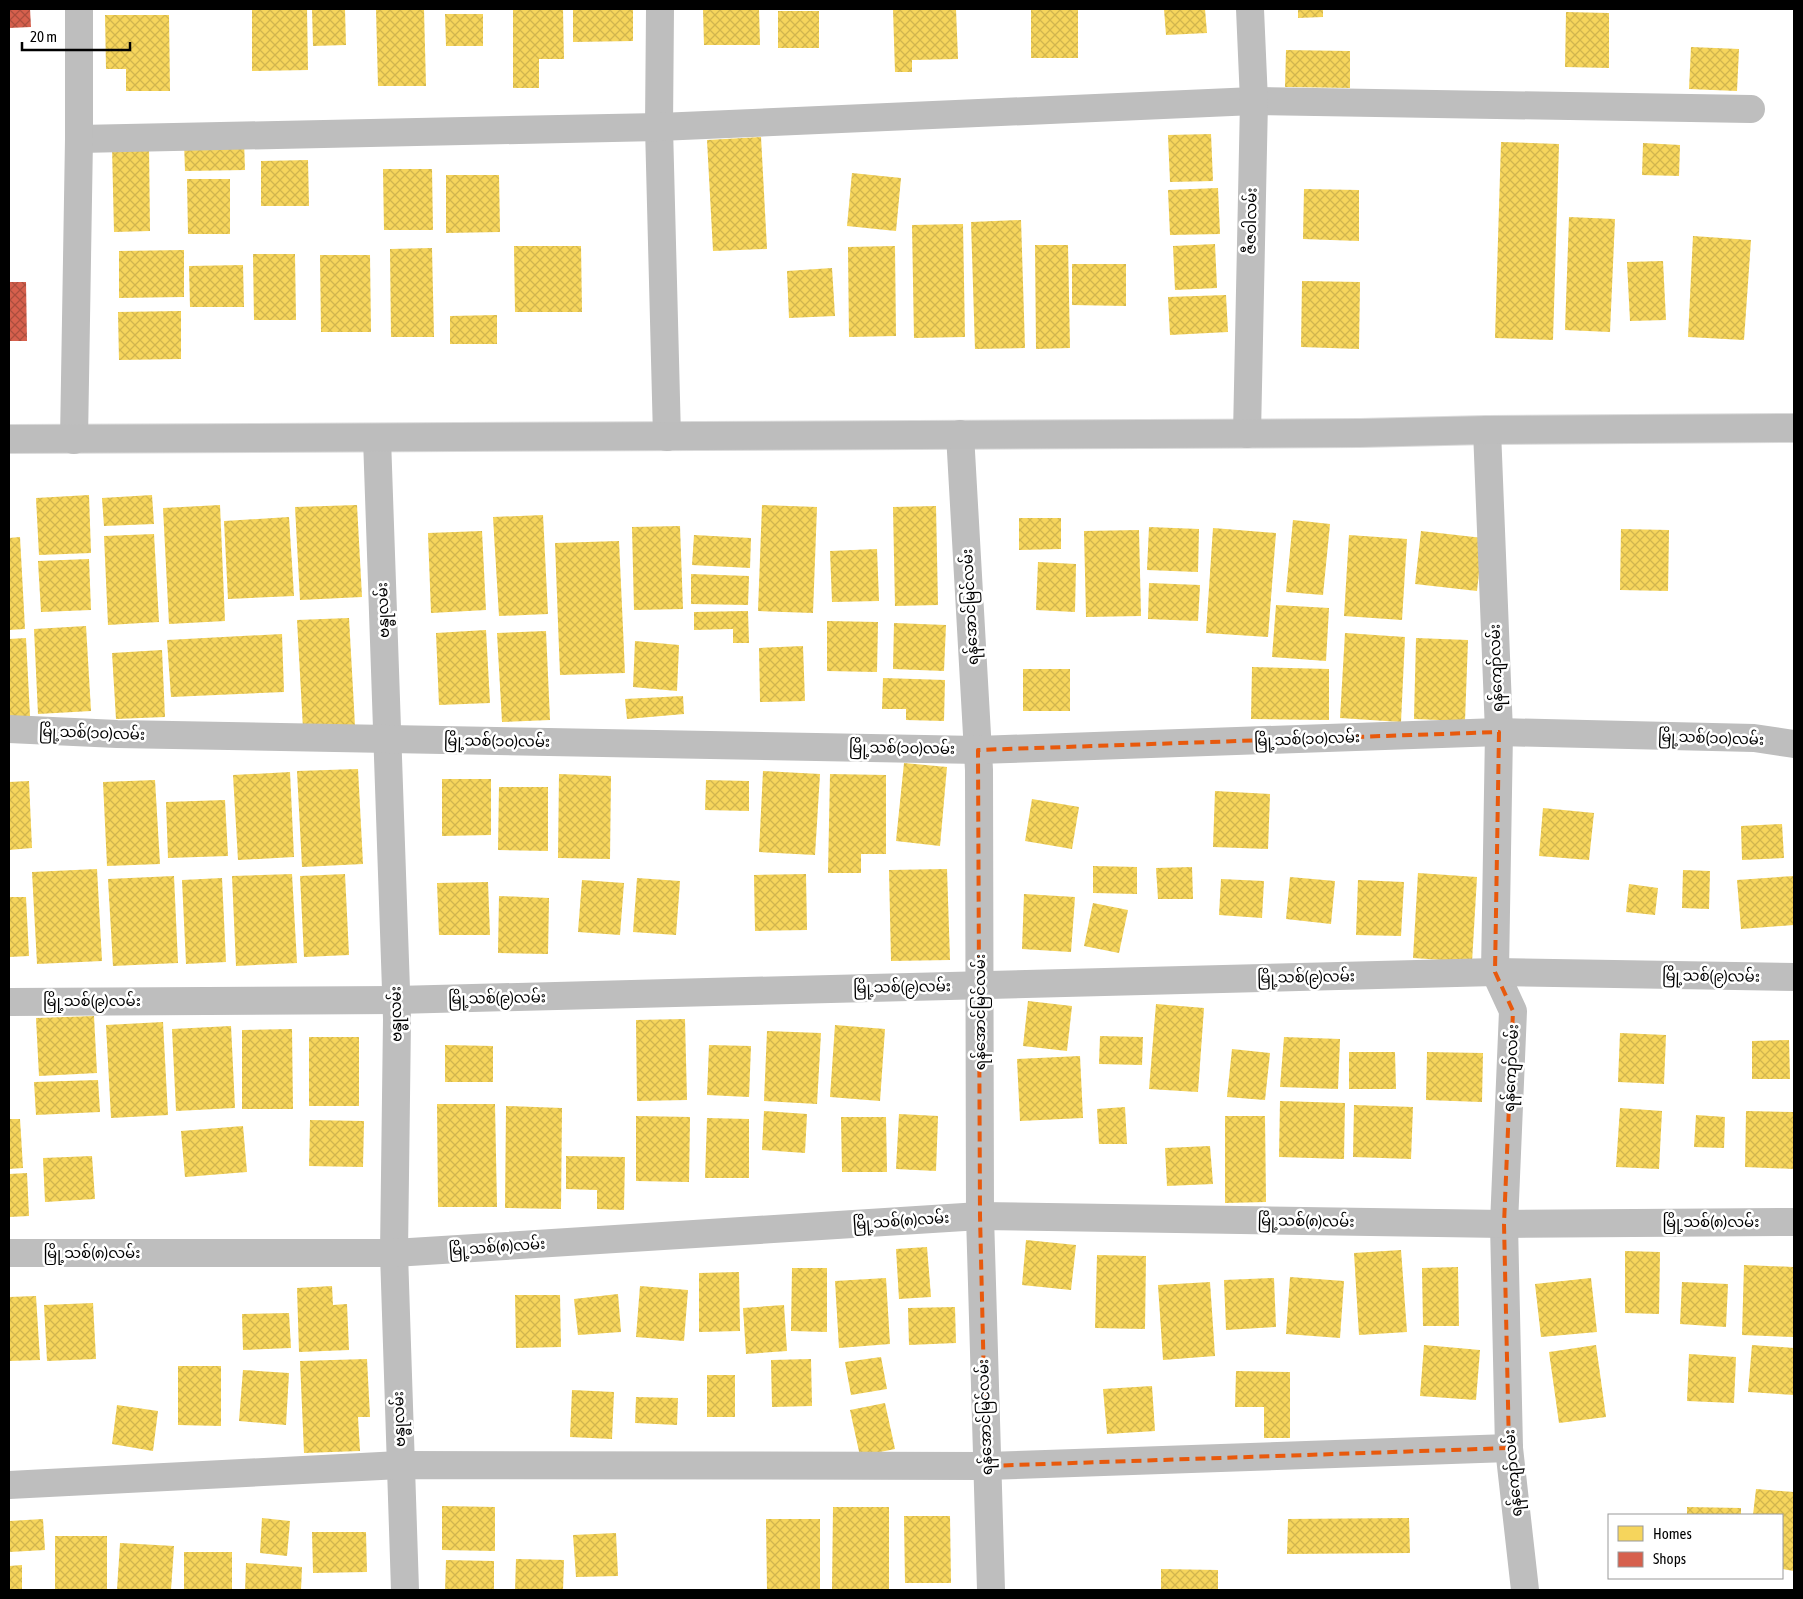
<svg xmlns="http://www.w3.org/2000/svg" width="1803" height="1599" viewBox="0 0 1803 1599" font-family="'Asap Condensed','Noto Sans Myanmar',sans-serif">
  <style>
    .homes { fill: url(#homes-cross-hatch) }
    .shops { fill: url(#shops-cross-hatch) }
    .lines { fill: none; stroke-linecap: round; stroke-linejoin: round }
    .highway-casing { stroke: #dbdbdb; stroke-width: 30 }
    .minor { stroke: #bebebe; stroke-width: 28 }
    .highway { stroke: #bdbdbd; stroke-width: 28 }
    .marked { fill: none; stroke: #e8590c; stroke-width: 4; stroke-dasharray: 10 6; stroke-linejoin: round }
    .labels { text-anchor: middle; stroke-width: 5; stroke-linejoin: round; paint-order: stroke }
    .street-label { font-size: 15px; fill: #000; stroke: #fff }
  </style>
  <defs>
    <pattern id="homes-cross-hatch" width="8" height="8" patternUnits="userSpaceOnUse" patternTransform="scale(1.25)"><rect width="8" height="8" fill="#f6d55c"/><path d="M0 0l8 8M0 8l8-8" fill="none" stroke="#d1b54e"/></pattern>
    <pattern id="shops-cross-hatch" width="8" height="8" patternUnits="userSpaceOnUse" patternTransform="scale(1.25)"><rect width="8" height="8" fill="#d6604d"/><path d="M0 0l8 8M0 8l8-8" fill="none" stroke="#ab4d3e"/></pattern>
  </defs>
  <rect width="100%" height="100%" fill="#fff"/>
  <g class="homes">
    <polygon points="252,9 307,9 308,70 252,71"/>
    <polygon points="312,9 345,9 346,45 313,46"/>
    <polygon points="376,9 424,9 426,86 378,86"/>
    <polygon points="513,9 563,9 564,59 539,59 539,88 513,88"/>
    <polygon points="573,9 633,9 633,41 573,42"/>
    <polygon points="703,9 759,9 760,45 704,45"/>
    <polygon points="893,9 956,9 958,59 912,60 912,72 895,72"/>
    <rect x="1031" y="9" width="47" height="49"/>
    <polygon points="1164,9 1205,9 1207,33 1166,35"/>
    <polygon points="1298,9 1323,9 1323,17 1298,18"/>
    <rect x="778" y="11" width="41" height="37"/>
    <polygon points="1566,12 1609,13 1609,68 1565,67"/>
    <polygon points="445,14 483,14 483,46 446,46"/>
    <polygon points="105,15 169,15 170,91 126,91 126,69 106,69"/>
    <polygon points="1691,47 1739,49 1737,91 1689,89"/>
    <polygon points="1286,50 1350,51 1350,88 1285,87"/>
    <polygon points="1211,134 1213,181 1170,182 1168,135"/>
    <polygon points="761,137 767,249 713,251 707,140"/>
    <polygon points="244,140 245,170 185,171 184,141"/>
    <polygon points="1501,142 1559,144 1553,340 1495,338"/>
    <polygon points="1643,143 1680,145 1679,176 1642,175"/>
    <polygon points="149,146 150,231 114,232 112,147"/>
    <polygon points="308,160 309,206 261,206 261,161"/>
    <polygon points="383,169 432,169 433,230 384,230"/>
    <polygon points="852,173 901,178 896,231 847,226"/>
    <polygon points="446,175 499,175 500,232 446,233"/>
    <polygon points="187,179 230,179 230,234 188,234"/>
    <polygon points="1218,188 1220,234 1170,235 1168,190"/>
    <polygon points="1304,189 1359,190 1359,241 1303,239"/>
    <polygon points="1569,217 1615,219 1610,332 1565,330"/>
    <polygon points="1021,220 1025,348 975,349 971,222"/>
    <polygon points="963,224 965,337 914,338 912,225"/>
    <polygon points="1693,236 1751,240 1744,340 1688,337"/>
    <polygon points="1215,244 1217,288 1175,290 1173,246"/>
    <polygon points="1035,245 1068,245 1070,348 1036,349"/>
    <polygon points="514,246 581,246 582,312 515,312"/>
    <polygon points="895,246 896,336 849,337 848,247"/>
    <polygon points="432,248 434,337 391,337 390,249"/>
    <polygon points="184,250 184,297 119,298 119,251"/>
    <polygon points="253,254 295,254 296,320 254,320"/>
    <polygon points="320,255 370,255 371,332 321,332"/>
    <polygon points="1663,261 1666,320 1630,321 1627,262"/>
    <polygon points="1072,264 1126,264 1126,306 1072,305"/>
    <polygon points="243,265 244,307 190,307 189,266"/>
    <polygon points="832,268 835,316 789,318 787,271"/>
    <polygon points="1302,281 1360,282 1359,349 1301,347"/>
    <polygon points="1226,295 1228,332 1170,335 1168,297"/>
    <polygon points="181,311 181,359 119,360 118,312"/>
    <polygon points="497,315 497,344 450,344 450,316"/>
    <polygon points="89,495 91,553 39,555 36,498"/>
    <polygon points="152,495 154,524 104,526 102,498"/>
    <polygon points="220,505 225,621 169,624 163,508"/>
    <polygon points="357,505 362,597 300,600 295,507"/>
    <polygon points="762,505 817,507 813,613 758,611"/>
    <polygon points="936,506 938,605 895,606 893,507"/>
    <polygon points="543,515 548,614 499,616 493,517"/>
    <polygon points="289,517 294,596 228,599 224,521"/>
    <polygon points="1019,518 1061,518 1061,549 1019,550"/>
    <polygon points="1293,520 1330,524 1323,595 1286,592"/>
    <polygon points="680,526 683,609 634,610 632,527"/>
    <polygon points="1149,527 1199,529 1198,572 1147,570"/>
    <polygon points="1213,528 1276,533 1268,637 1206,633"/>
    <polygon points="1621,529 1669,530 1668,591 1620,590"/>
    <polygon points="1139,530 1141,616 1086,617 1084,531"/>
    <polygon points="482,531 486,610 431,613 428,533"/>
    <polygon points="1421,531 1483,538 1477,591 1415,584"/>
    <polygon points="154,534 159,622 108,625 104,536"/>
    <polygon points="694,535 751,538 750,568 692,565"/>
    <polygon points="1349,535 1407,539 1402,620 1344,616"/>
    <polygon points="20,537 25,629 9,630 9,538"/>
    <polygon points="619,541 625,673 560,675 555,543"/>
    <polygon points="877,549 879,601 832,602 830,551"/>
    <polygon points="89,559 91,610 41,612 38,561"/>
    <polygon points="1038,562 1076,564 1075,612 1036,610"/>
    <polygon points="691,574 749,576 748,605 691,604"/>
    <polygon points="1149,583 1200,585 1198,621 1148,619"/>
    <polygon points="1276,605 1329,608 1326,661 1272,657"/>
    <polygon points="748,611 749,643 733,643 733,629 694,630 694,612"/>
    <polygon points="349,618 355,726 303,729 297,620"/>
    <polygon points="827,621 878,622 877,672 827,671"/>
    <polygon points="894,623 946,625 944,671 893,669"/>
    <polygon points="86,626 91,711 38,714 34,629"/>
    <polygon points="486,630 490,703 439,705 436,633"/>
    <polygon points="546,631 550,720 502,722 497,633"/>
    <polygon points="1345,633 1405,637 1401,722 1340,718"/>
    <polygon points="282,634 284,692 171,697 167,640"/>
    <polygon points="26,638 30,716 9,717 9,639"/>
    <polygon points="1416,638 1468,640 1465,721 1414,719"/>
    <polygon points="635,641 679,645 677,691 633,687"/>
    <polygon points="803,646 805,701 760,702 759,648"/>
    <polygon points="162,650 165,717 116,719 112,653"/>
    <polygon points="1252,667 1329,669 1329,720 1251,719"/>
    <rect x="1023" y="669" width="47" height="42"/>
    <polygon points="883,678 945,680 944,721 906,720 906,709 882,709"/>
    <polygon points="683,696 684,714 627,719 625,699"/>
    <polygon points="904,763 947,767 940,846 896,841"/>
    <polygon points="358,769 363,864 302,867 297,771"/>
    <polygon points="763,771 820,774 815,855 759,852"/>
    <polygon points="290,772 294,857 238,860 233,775"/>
    <polygon points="559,774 611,776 610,859 558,858"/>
    <polygon points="830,774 886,775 886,854 861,854 861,873 828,873"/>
    <polygon points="442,779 491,779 491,835 442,836"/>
    <polygon points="155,780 160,864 107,866 103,782"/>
    <polygon points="706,780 749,781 749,811 705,810"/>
    <polygon points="29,781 32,848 9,850 9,782"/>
    <polygon points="499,787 548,787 548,851 498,850"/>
    <polygon points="1215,791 1270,794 1268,849 1213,847"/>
    <polygon points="1032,799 1079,807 1072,849 1025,841"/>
    <polygon points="225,800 228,856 168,858 166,802"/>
    <polygon points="1543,808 1594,813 1589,860 1539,856"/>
    <polygon points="1782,824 1784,858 1742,860 1741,826"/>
    <polygon points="1093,866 1137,867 1137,894 1093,893"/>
    <polygon points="1192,867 1193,899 1158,899 1156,868"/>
    <polygon points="97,869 102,961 37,964 32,872"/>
    <polygon points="947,869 950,960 891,961 889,870"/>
    <polygon points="1683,870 1710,871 1709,909 1682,908"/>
    <polygon points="1418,873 1477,877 1472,962 1413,958"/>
    <polygon points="292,874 297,963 236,966 232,876"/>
    <polygon points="345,874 349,955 304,957 300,876"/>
    <polygon points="806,874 807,930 755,931 754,875"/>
    <polygon points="174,876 178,963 113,966 108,879"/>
    <polygon points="1794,876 1794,925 1741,929 1737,880"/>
    <polygon points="1290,877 1335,881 1331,924 1286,919"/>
    <polygon points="222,878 226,962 186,964 182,880"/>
    <polygon points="637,878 680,881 676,935 633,932"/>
    <polygon points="1221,879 1264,881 1262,918 1219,915"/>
    <polygon points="582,880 624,883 620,935 578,932"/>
    <polygon points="1358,880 1404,882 1401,936 1356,935"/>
    <polygon points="488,882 490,935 439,935 437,883"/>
    <polygon points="1629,884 1658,888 1655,915 1626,912"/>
    <polygon points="1024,894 1075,897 1071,952 1022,949"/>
    <polygon points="499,896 549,898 548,954 498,953"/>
    <polygon points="9,897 26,897 29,956 9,957"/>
    <polygon points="1093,903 1128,910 1119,953 1084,946"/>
    <polygon points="1028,1001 1072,1006 1067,1051 1023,1046"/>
    <polygon points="1156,1004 1204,1008 1198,1092 1149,1089"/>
    <polygon points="94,1016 97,1073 39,1076 36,1018"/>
    <polygon points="685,1019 687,1100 637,1101 636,1020"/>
    <polygon points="163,1022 168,1115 111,1118 106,1025"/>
    <polygon points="835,1025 885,1029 880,1101 830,1097"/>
    <polygon points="231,1026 235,1108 176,1111 172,1029"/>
    <polygon points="292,1029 293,1109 242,1109 242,1030"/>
    <polygon points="767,1031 821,1033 817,1104 764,1101"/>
    <polygon points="1620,1033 1666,1035 1664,1084 1618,1082"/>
    <polygon points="1100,1036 1143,1037 1142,1065 1099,1064"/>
    <rect x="309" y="1037" width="50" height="69"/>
    <polygon points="1284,1037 1340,1039 1338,1089 1280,1087"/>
    <polygon points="1789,1040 1790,1079 1752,1079 1752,1041"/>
    <polygon points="445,1045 493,1046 493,1082 445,1082"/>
    <polygon points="709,1045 751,1046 749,1097 707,1095"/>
    <polygon points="1232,1049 1270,1053 1265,1100 1227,1097"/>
    <polygon points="1349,1052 1395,1052 1396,1089 1349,1089"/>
    <polygon points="1427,1052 1483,1053 1482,1102 1426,1100"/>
    <polygon points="1080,1056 1083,1118 1020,1121 1017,1059"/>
    <polygon points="98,1080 100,1112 36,1115 34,1082"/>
    <polygon points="1280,1101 1345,1103 1344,1159 1279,1157"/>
    <polygon points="437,1104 495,1104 497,1207 438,1207"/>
    <polygon points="1354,1105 1413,1107 1411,1159 1353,1157"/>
    <polygon points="506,1106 562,1108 561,1209 505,1208"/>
    <polygon points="1125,1107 1127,1144 1099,1144 1097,1109"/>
    <polygon points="1620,1108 1662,1111 1659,1169 1616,1167"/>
    <polygon points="764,1111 807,1114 805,1153 762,1150"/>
    <polygon points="1746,1111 1794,1112 1794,1169 1745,1167"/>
    <polygon points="899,1114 938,1116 936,1171 896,1169"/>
    <polygon points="1696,1115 1725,1117 1724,1148 1694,1147"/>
    <polygon points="636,1116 690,1117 689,1182 636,1181"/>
    <polygon points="1225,1116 1265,1116 1266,1202 1225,1203"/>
    <polygon points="841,1117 886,1117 887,1172 842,1172"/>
    <polygon points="707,1118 749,1119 749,1178 705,1178"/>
    <polygon points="9,1119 20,1119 23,1168 9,1169"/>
    <polygon points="310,1120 364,1121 363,1167 309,1166"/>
    <polygon points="243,1126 247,1172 185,1177 181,1131"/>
    <polygon points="1210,1146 1213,1184 1167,1186 1165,1148"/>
    <polygon points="92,1156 95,1199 45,1202 43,1158"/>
    <polygon points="566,1156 625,1157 624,1210 597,1209 597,1190 566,1189"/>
    <polygon points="27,1173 29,1216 9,1217 9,1174"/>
    <polygon points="1026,1240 1076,1245 1071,1290 1022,1285"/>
    <polygon points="927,1247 931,1297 899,1299 896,1249"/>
    <polygon points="1401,1250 1407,1332 1359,1335 1354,1253"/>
    <polygon points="1625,1251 1660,1252 1659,1314 1625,1313"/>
    <polygon points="1097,1255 1146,1256 1145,1329 1095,1328"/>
    <polygon points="1744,1265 1794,1267 1794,1337 1742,1335"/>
    <polygon points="1458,1267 1459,1326 1423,1326 1422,1268"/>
    <polygon points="792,1268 827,1268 827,1332 791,1331"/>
    <polygon points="739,1272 740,1331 699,1332 699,1273"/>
    <polygon points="1290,1277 1344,1281 1340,1338 1286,1334"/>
    <polygon points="886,1278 890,1344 839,1348 835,1281"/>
    <polygon points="1274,1278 1276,1327 1226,1330 1224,1280"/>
    <polygon points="1591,1278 1597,1332 1541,1337 1535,1284"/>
    <polygon points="1210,1282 1215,1356 1163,1360 1158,1285"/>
    <polygon points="1682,1282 1728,1284 1726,1327 1680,1324"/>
    <polygon points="332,1286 333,1305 347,1304 349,1350 299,1352 297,1288"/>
    <polygon points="640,1286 688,1290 684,1341 636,1337"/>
    <polygon points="618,1294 621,1332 578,1335 574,1299"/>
    <polygon points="515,1295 560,1295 561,1347 516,1348"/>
    <polygon points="36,1296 40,1360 9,1361 9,1297"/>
    <polygon points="93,1303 96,1359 47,1361 44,1305"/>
    <polygon points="784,1305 787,1351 746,1354 743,1308"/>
    <polygon points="955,1307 956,1343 909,1345 908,1308"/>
    <polygon points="289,1313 291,1348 243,1350 242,1314"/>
    <polygon points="1424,1345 1480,1350 1476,1400 1420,1396"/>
    <polygon points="1596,1345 1606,1417 1559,1423 1549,1352"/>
    <polygon points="1752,1345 1794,1348 1794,1395 1748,1392"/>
    <polygon points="1689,1354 1736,1357 1734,1403 1687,1401"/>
    <polygon points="881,1357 887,1389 851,1395 845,1362"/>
    <polygon points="367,1359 370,1417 358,1417 360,1451 304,1453 300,1361"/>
    <polygon points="811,1359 812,1406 772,1407 771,1360"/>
    <polygon points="178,1366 221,1366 221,1426 178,1425"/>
    <polygon points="243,1370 289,1373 286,1425 239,1421"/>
    <polygon points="1236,1371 1290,1372 1290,1438 1264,1438 1264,1407 1235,1407"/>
    <rect x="707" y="1375" width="28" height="42"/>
    <polygon points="1152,1386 1155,1431 1107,1434 1103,1389"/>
    <polygon points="572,1390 614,1392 612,1439 570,1437"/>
    <polygon points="636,1397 678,1398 677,1425 635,1423"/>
    <polygon points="885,1403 895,1449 860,1456 850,1410"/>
    <polygon points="117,1405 158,1411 153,1451 112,1444"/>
    <polygon points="1756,1489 1794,1492 1794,1571 1782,1569 1782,1515 1753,1515"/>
    <polygon points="442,1506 495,1507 495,1551 442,1550"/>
    <polygon points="833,1507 889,1507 889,1590 832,1590"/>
    <polygon points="1687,1507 1741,1508 1741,1515 1687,1515"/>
    <polygon points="904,1516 950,1516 951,1583 905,1583"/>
    <polygon points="262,1518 290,1521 287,1556 260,1553"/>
    <polygon points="1409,1518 1410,1553 1287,1554 1288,1519"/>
    <polygon points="43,1519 45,1550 9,1552 9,1521"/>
    <polygon points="766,1519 820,1519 820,1590 767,1590"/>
    <polygon points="312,1532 366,1532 367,1572 313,1573"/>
    <polygon points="616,1533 618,1576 576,1577 573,1535"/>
    <rect x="55" y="1536" width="52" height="54"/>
    <polygon points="120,1543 174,1546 171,1590 117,1590"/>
    <rect x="184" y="1552" width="48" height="38"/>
    <polygon points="516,1559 564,1560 563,1590 515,1590"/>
    <polygon points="446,1560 494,1561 494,1590 445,1590"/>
    <polygon points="246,1563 302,1567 301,1590 245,1590"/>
    <polygon points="22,1565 22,1590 9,1590 9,1566"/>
    <polygon points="1161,1569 1218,1570 1218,1590 1161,1590"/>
  </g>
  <g class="shops">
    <polygon points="9,9 30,9 31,27 9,28"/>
    <polygon points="9,282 26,282 27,341 9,341"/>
  </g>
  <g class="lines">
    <g class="highway-casing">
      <polyline id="highway" points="9,439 1360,433 1487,430 1794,428"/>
    </g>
    <g class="minor">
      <polyline points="660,9 659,127 667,437"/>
      <polyline points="79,139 659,127 1254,101 1751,109"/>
      <polyline points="1487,430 1499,732 1495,972 1513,1011 1504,1224 1509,1448 1525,1590"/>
      <polyline points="960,434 979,770 980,1216 991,1590"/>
      <polyline points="1247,434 1254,101 1250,9"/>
      <polyline points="377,438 397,1019 394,1253 405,1590"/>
      <polyline points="74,440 79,139 79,9"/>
      <polyline points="9,729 117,734 978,750 1499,732 1754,738 1794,744"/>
      <polyline points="9,1002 396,1000 1495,972 1794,977"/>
      <polyline points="9,1253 394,1253 980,1216 1504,1224 1794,1222"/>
      <polyline points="9,1485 400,1465 986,1466 1509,1448"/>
    </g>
    <use href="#highway" class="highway"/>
  </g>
  <path class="marked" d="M1499,732L1495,972L1513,1011L1504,1224L1509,1448L986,1466L980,1216L978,750Z"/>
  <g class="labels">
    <g class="street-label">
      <text transform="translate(1251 221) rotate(-89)" y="5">ဇီဇဝါလမ်း</text>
      <text transform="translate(970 607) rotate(-93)" y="5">ရန်အောင်မြင်လမ်း</text>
      <text transform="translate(383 610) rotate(-92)" y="5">ဗန္ဓုလမ်း</text>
      <text transform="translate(1496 668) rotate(-92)" y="5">ရန်ကျော်လမ်း</text>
      <text transform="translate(92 733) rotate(2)" y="5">မြို့သစ်(၁၀)လမ်း</text>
      <text transform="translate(1711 738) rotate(2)" y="5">မြို့သစ်(၁၀)လမ်း</text>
      <text transform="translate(1307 739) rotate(-2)" y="5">မြို့သစ်(၁၀)လမ်း</text>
      <text transform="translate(497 741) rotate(1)" y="5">မြို့သစ်(၁၀)လမ်း</text>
      <text transform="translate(902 748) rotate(1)" y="5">မြို့သစ်(၁၀)လမ်း</text>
      <text transform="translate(1711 976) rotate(1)" y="5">မြို့သစ်(၉)လမ်း</text>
      <text transform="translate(1306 977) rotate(-1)" y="5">မြို့သစ်(၉)လမ်း</text>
      <text transform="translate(902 987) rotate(-1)" y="5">မြို့သစ်(၉)လမ်း</text>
      <text transform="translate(497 998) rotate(-1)" y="5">မြို့သစ်(၉)လမ်း</text>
      <text x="92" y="1006">မြို့သစ်(၉)လမ်း</text>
      <text transform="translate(980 1012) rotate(-90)" y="5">ရန်အောင်မြင်လမ်း</text>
      <text transform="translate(396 1014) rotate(-91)" y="5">ဗန္ဓုလမ်း</text>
      <text transform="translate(1511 1068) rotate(-87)" y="5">ရန်ကျော်လမ်း</text>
      <text transform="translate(901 1221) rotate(-4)" y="5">မြို့သစ်(၈)လမ်း</text>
      <text transform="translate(1306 1221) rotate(1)" y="5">မြို့သစ်(၈)လမ်း</text>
      <text x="1711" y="1227">မြို့သစ်(၈)လမ်း</text>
      <text transform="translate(497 1247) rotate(-4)" y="5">မြို့သစ်(၈)လမ်း</text>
      <text x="92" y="1258">မြို့သစ်(၈)လမ်း</text>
      <text transform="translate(985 1417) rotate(-92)" y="5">ရန်အောင်မြင်လမ်း</text>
      <text transform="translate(399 1419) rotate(-92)" y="5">ဗန္ဓုလမ်း</text>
      <text transform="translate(1513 1473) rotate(-95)" y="5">ရန်ကျော်လမ်း</text>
    </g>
  </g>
  <rect width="1803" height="1599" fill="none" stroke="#000000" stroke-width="20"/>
  <rect x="1608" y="1514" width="175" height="65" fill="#ffffff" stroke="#999999"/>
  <rect x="1618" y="1526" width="25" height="15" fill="#f6d55c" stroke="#999999"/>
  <text x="1653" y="1539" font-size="15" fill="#000000">Homes</text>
  <rect x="1618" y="1552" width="25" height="15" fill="#d6604d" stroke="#999999"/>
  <text x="1653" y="1564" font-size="15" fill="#000000">Shops</text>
  <path d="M22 42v8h108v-8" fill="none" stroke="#000000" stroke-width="2.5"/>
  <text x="30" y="42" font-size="15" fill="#000000" stroke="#ffffff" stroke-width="4" paint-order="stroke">20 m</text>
</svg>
